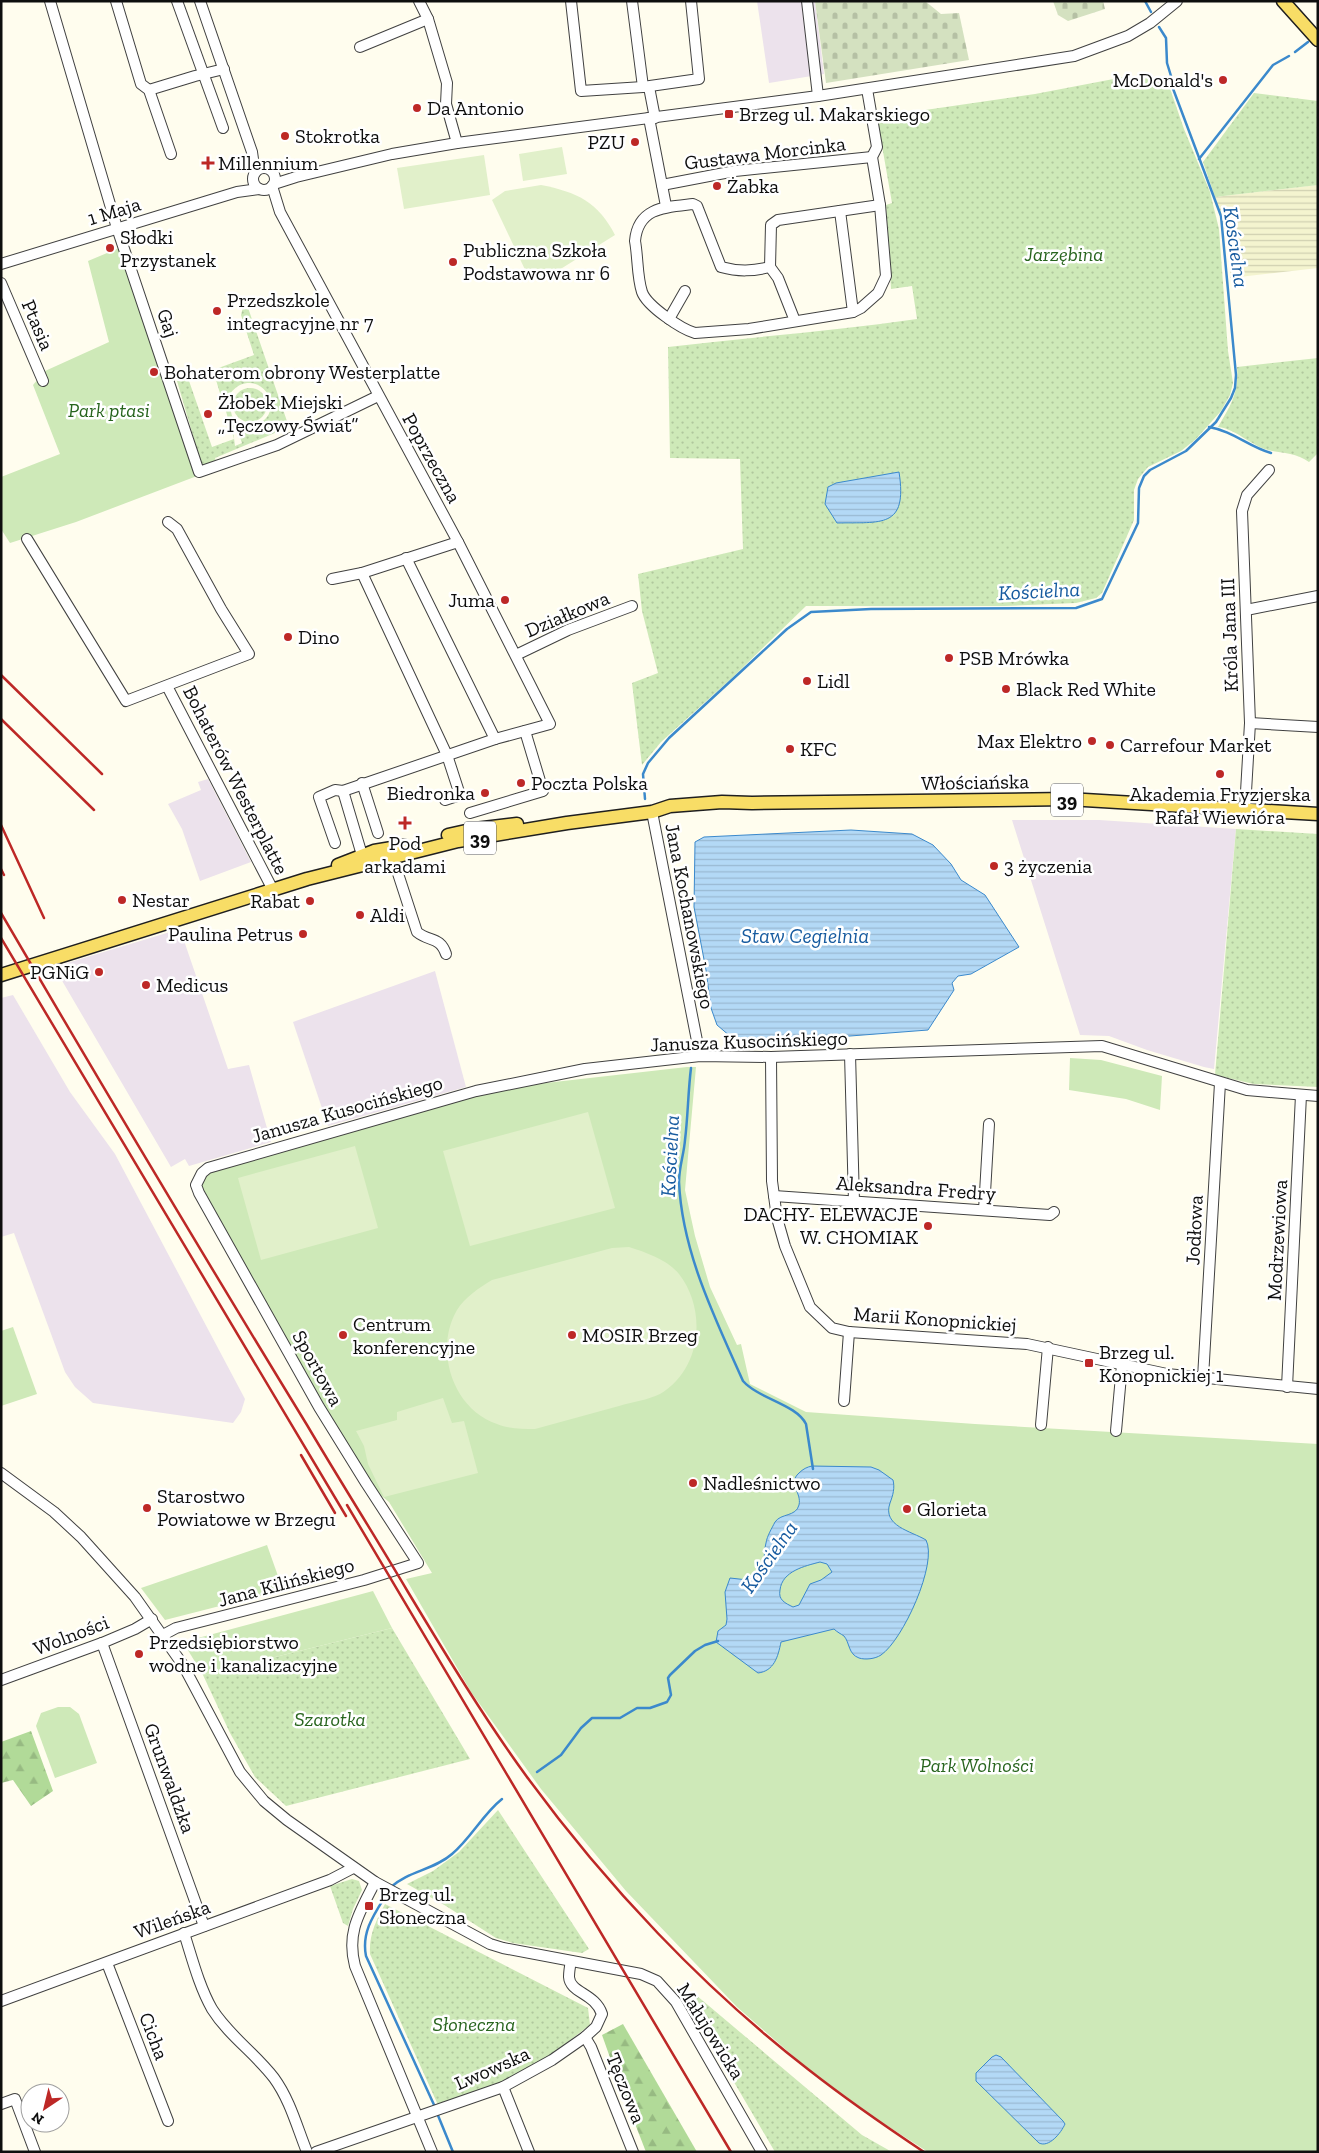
<svg xmlns="http://www.w3.org/2000/svg" width="1319" height="2153" viewBox="0 0 1319 2153" font-family="'Zilla Slab',serif">
  <style>
    .industrial { fill: #ece2ec }
    .farmland { fill: url(#farmland-rules) }
    .grass { fill: url(#grass-dots) }
    .forest { fill: url(#forest-firs) }
    .cemetery { fill: url(#cemetery-stones) }
    .park { fill: #cee9b8 }
    .pitch { fill: #e1f0ca }
    .water { fill: url(#water-rules); stroke: #3b89cc; fill-rule: evenodd }
    .lines { fill: none; stroke-linecap: round; stroke-linejoin: round }
    .stream { stroke: #3b89cc; stroke-width: 2.5 }
    .minor-casing { stroke: #414141; stroke-width: 12 }
    .major-casing { stroke: #1f1f1f; stroke-width: 15 }
    .minor { stroke: #fff; stroke-width: 10 }
    .major { stroke: #f8dd66; stroke-width: 12 }
    .rail { stroke: #bd2826; stroke-width: 2.5 }
    .poi-dot { fill: #bd2826; stroke: #fff; stroke-width: 2 }
    .labels { text-anchor: middle; stroke-width: 5; stroke-linejoin: round; paint-order: stroke }
    .shield { fill: #fff; stroke: #565656; stroke-width: 1 }
    .shield-label { font-size: 19px; font-weight: bold; fill: #0e0e0e }
    .poi-label { font-size: 20px; fill: #0e0e0e; stroke: #fff; text-anchor: start }
    .street-label { font-size: 20px; fill: #0e0e0e; stroke: #fff }
    .park-label { font-size: 20px; font-style: italic; fill: #28651e; stroke: #fff }
    .water-label { font-size: 21px; font-style: italic; fill: #175b9f; stroke: #fff }
  </style>
  <defs>
    <pattern id="farmland-rules" width="6" height="5" patternUnits="userSpaceOnUse" patternTransform="scale(1.25)"><rect width="6" height="5" fill="#f4f4cf"/><path d="M0 2.5h6" fill="none" stroke="#d0d0b1"/></pattern>
    <pattern id="grass-dots" width="8" height="8" patternUnits="userSpaceOnUse" patternTransform="scale(1.25)"><rect width="8" height="8" fill="#cee9b8"/><path d="M2 2h.1M6 6h.1" fill="none" stroke="#b0c79d" stroke-width="1.8" stroke-linecap="round"/></pattern>
    <pattern id="forest-firs" width="22" height="20" patternUnits="userSpaceOnUse" patternTransform="scale(1.25)"><rect width="22" height="20" fill="#b1da98"/><path d="M5 1l3.5 6h-7zM16 11l3.5 6h-7z" fill="#97ba82"/></pattern>
    <pattern id="cemetery-stones" width="16" height="16" patternUnits="userSpaceOnUse" patternTransform="scale(1.25)"><rect width="16" height="16" fill="#d4e1c0"/><path d="M2 7V4a2 2 0 0 1 4 0v3zM10 15v-3a2 2 0 0 1 4 0v3z" fill="#b5c0a4"/></pattern>
    <pattern id="water-rules" width="6" height="5" patternUnits="userSpaceOnUse" patternTransform="scale(1.25)"><rect width="6" height="5" fill="#b3d9f6"/><path d="M0 2.5h6" fill="none" stroke="#99b9d2"/></pattern>
  </defs>
  <rect width="100%" height="100%" fill="#fffdee"/>
  <g class="industrial">
    <polygon points="757,1 815,1 824,74 769,83"/>
    <polygon points="208,779 251,862 200,881 182,829 168,804 201,790 198,782"/>
    <polygon points="1012,820 1099,820 1236,829 1214,1069 1204,1067 1147,1050 1109,1036 1080,1035"/>
    <polygon points="180,929 228,1069 249,1065 271,1142 189,1166 185,1159 171,1167 54,967"/>
    <polygon points="435,971 466,1087 328,1126 293,1022"/>
    <polygon points="13,995 70,1092 115,1154 245,1399 241,1412 233,1423 93,1403 75,1387 65,1372 14,1233 1,1237 1,998"/>
  </g>
  <polygon class="farmland" points="1318,185 1318,268 1230,278 1231,249 1215,197"/>
  <g class="grass">
    <path d="M1124,77L1167,80L1184,129L1210,192L1219,229L1228,351L1233,383L1230,395L1221,411L1196,439L1181,451L1148,467L1138,479L1134,490V520L1102,593L1096,598L1076,603L1004,606H806L733,677L661,742L642,765L632,683L658,673L642,611L638,574L743,549L740,459L670,458L668,347C751,337 834,331 917,319L912,286L891,289L886,205L892,203L877,117L1035,94Z"/>
    <polygon points="1254,93 1318,101 1318,185 1215,197 1203,162"/>
    <path d="M245,299L289,427L215,458L217,464L208,466L201,463L177,381L188,378L212,447L234,439L225,408H230L232,416L238,422L233,430L235,446L242,443C239,436 239,430 244,425C288,427 271,372 240,385C234,388 228,396 222,400L213,370L254,355L241,315Z"/>
    <path d="M1318,358V453L1309,462C1297,453 1282,453 1268,450C1250,445 1236,429 1218,427C1231,405 1239,393 1237,367Z"/>
    <circle cx="250" cy="405" r="17"/>
    <polygon points="1236,829 1318,834 1318,1087 1254,1084 1215,1075"/>
    <polygon points="392,1628 470,1759 286,1806 255,1777 230,1733 203,1675"/>
    <polygon points="498,1810 589,1949 582,1953 513,1943 496,1938 446,1906 407,1884 433,1871 459,1852"/>
    <polygon points="352,1879 359,1881 362,1890 353,1909 348,1926 343,1923 330,1886"/>
    <path d="M385,1904L588,2008L590,2025L536,2066L503,2084L438,2105L370,1954C369,1934 376,1921 385,1904Z"/>
    <polygon points="696,1995 862,2135 892,2152 775,2152 687,2002"/>
  </g>
  <g class="forest">
    <polygon points="31,1731 53,1791 31,1806 13,1780 1,1783 1,1742"/>
    <polygon points="623,2024 697,2152 646,2152 618,2080 602,2035"/>
  </g>
  <g class="cemetery">
    <polygon points="815,1 925,1 941,14 959,13 969,60 826,83"/>
    <polygon points="1053,1 1103,1 1105,9 1068,21 1058,15"/>
  </g>
  <g class="park">
    <polygon points="119,248 197,476 76,522 10,543 1,529 1,477 60,454 33,385 45,371 109,342 88,261"/>
    <polygon points="1070,1058 1101,1060 1162,1076 1160,1110 1126,1099 1069,1090"/>
    <polygon points="687,1067 696,1067 685,1190 695,1236 710,1287 737,1345 741,1344 750,1384 806,1412 975,1424 1318,1444 1318,2152 928,2152 872,2116 807,2068 737,2007 626,1891 541,1789 471,1692 406,1579 432,1573 389,1502 366,1483 196,1185 202,1173 476,1091"/>
    <polygon points="13,1327 37,1394 1,1406 1,1331"/>
    <polygon points="267,1545 283,1590 165,1620 141,1588"/>
    <polygon points="373,1591 392,1628 203,1675 183,1642"/>
    <polygon points="58,1707 70,1707 79,1714 97,1763 55,1778 36,1726 41,1713"/>
  </g>
  <g class="pitch">
    <polygon points="562,147 567,174 523,181 519,154"/>
    <polygon points="484,155 490,195 404,209 397,168"/>
    <path d="M541,185C577,192 598,202 615,235L543,280L528,276L492,200L505,191Z"/>
    <polygon points="588,1112 615,1208 470,1246 443,1151"/>
    <polygon points="355,1146 378,1228 261,1260 238,1178"/>
    <path d="M629,1247C645,1252 668,1260 679,1274C707,1310 702,1369 660,1394C648,1400 632,1402 619,1406C591,1414 563,1421 535,1429C522,1429 510,1429 497,1424C452,1409 434,1349 457,1310C465,1297 479,1288 492,1280L612,1248Z"/>
    <polygon points="443,1398 452,1423 464,1421 478,1473 384,1497 368,1464 364,1446 356,1431 397,1420 397,1412"/>
  </g>
  <g class="water">
    <path d="M899,472C908,529 881,522 837,523L825,504L828,487L836,483Z"/>
    <polygon points="851,830 912,834 933,845 951,864 961,880 985,895 1019,947 971,974 958,976 952,983 954,990 928,1030 772,1042 737,1042 717,1025 711,1008 706,970 694,907 695,842 704,837"/>
    <path d="M812,1466L871,1467L879,1470L893,1480C895,1488 893,1495 890,1503C882,1526 911,1531 926,1540C938,1563 903,1640 881,1655C875,1659 865,1660 859,1658C848,1654 850,1643 844,1636C841,1634 837,1632 834,1629L781,1642C778,1657 774,1671 758,1673L716,1642L718,1631L726,1625L727,1619L725,1592L730,1578L748,1580L758,1576C768,1560 762,1558 766,1543C767,1536 772,1528 775,1522C781,1513 796,1517 799,1505C802,1492 787,1484 799,1473C803,1469 807,1467 812,1466ZM820,1562L827,1564L832,1572L821,1580L810,1584L799,1605L793,1607C785,1603 778,1600 780,1590C782,1571 805,1566 820,1562Z"/>
    <path d="M996,2055L1001,2057L1063,2121L1065,2124C1061,2133 1049,2148 1039,2143L976,2081V2073L992,2057Z"/>
  </g>
  <g class="lines">
    <g class="stream">
      <polyline points="1145,1 1151,12"/>
      <polyline points="1295,52 1308,42"/>
      <polyline points="1199,159 1273,65 1289,56"/>
      <path d="M1209,427C1233,431 1249,447 1271,453"/>
      <polyline points="645,799 643,774 648,763 669,738 787,629 811,612 871,609 1076,608 1102,599 1138,523 1139,488 1144,476 1150,470 1186,451 1216,422 1231,398 1235,388 1236,375 1221,216 1169,78 1171,76 1167,63 1166,38 1159,27"/>
      <path d="M691,1068C688,1092 688,1116 685,1140C684,1154 679,1167 679,1182C682,1252 715,1318 743,1381C759,1399 796,1404 806,1424L813,1469"/>
      <polyline points="537,1772 561,1755 581,1728 592,1718 620,1718 637,1708 650,1708 667,1702 671,1695 668,1678 670,1675 695,1651 705,1645 718,1641"/>
      <path d="M391,1887C408,1871 434,1870 452,1854C471,1838 483,1814 502,1799"/>
      <path d="M388,1892C375,1913 361,1931 366,1956L435,2107"/>
      <polyline points="437,2113 453,2152"/>
    </g>
    <g class="minor-casing">
      <g id="minor">
        <polyline points="50,1 117,228 199,472 277,445 378,396"/>
        <polyline points="116,1 141,84 149,90 171,154"/>
        <polyline points="177,1 223,128"/>
        <polyline points="200,1 252,152 255,173"/>
        <polyline points="419,1 428,19 447,83 446,104 457,143"/>
        <polyline points="571,1 581,91 643,87 699,79 691,1"/>
        <polyline points="632,1 643,87"/>
        <polyline points="807,1 818,96"/>
        <polyline points="360,47 428,19"/>
        <polyline points="649,87 655,118"/>
        <polyline points="149,90 195,76 224,69"/>
        <polyline points="649,118 666,206"/>
        <circle cx="264" cy="179" r="11"/>
        <polyline points="274,184 296,177 392,154 457,143 818,96 1074,56 1128,36 1150,23 1177,1"/>
        <polyline points="662,185 735,171 872,157"/>
        <polyline points="272,186 280,212 458,542 550,724 495,739 343,791 335,790 319,797 335,843"/>
        <polyline points="840,211 853,312"/>
        <polyline points="1,264 237,192 259,189"/>
        <path d="M770,267C753,271 739,272 721,267L697,206L693,204C666,207 638,207 635,241C638,257 637,277 642,292C647,306 681,329 695,333L749,329L853,312L861,308L878,293L886,276L880,205L872,157L877,147L867,89"/>
        <polyline points="1,283 43,381"/>
        <polyline points="669,319 685,291"/>
        <polyline points="795,321 778,278 770,267 771,225 778,220 880,205"/>
        <polyline points="27,539 126,701 249,654 221,609 177,529 168,522"/>
        <polyline points="406,558 495,739"/>
        <polyline points="362,573 447,755 460,795 445,800"/>
        <polyline points="332,579 362,573 458,542"/>
        <polyline points="1246,610 1318,596"/>
        <polyline points="516,655 568,630 632,606"/>
        <polyline points="167,686 273,890"/>
        <polyline points="1250,723 1318,727"/>
        <polyline points="362,783 378,833"/>
        <polyline points="343,791 362,855"/>
        <polyline points="1245,809 1250,723 1242,511 1247,495 1269,470"/>
        <polyline points="652,812 700,1056"/>
        <polyline points="470,813 543,791 525,731"/>
        <path d="M391,852L417,932C429,942 440,936 446,954"/>
        <polyline points="850,1054 854,1202"/>
        <polyline points="771,1057 772,1181 777,1218 785,1246 810,1307 832,1328 849,1332 1027,1344 1167,1374 1318,1389"/>
        <polyline points="774,1196 1050,1215 1054,1212"/>
        <polyline points="984,1210 989,1124"/>
        <polyline points="1203,1378 1220,1083"/>
        <polyline points="1287,1387 1301,1095"/>
        <polyline points="844,1401 849,1332"/>
        <polyline points="1041,1425 1048,1347"/>
        <polyline points="1116,1431 1122,1365"/>
        <polyline points="1,1473 54,1512 81,1537 135,1597 183,1665 240,1772 264,1801 287,1820 375,1882 490,1944 503,1948 641,1974 657,1981 676,2002 762,2152"/>
        <polyline points="163,1635 176,1628 364,1580 418,1563 366,1483 319,1407 199,1193 196,1185 202,1173 208,1168 476,1091 585,1069 700,1056 771,1057 1102,1046 1247,1090 1318,1096"/>
        <polyline points="102,1643 204,1926"/>
        <polyline points="1,1680 102,1643 135,1629 152,1619"/>
        <path d="M375,1882C360,1912 346,1932 355,1966L432,2152"/>
        <path d="M184,1933C192,1958 199,1986 212,2009C229,2036 255,2053 274,2078C290,2100 297,2127 307,2152"/>
        <polyline points="107,1963 168,2121"/>
        <polyline points="1,2001 330,1880 353,1868"/>
        <polyline points="585,2037 591,2047 633,2152"/>
        <polyline points="503,2087 529,2152"/>
        <polyline points="1,2104 15,2099 35,2152"/>
        <path d="M316,2152L503,2087L552,2060L585,2037L596,2027L602,2014C595,1993 570,1993 569,1977C569,1972 570,1966 571,1961"/>
      </g>
    </g>
    <g class="major-casing">
      <g id="major">
        <polyline points="1283,1 1318,40"/>
        <polyline points="448,835 475,829 517,824"/>
        <polyline points="338,865 374,851 404,846"/>
        <polyline points="1,975 307,879 458,841 567,823 652,812 670,806 722,802 752,803 1068,799 1318,814"/>
      </g>
    </g>
    <use href="#minor" class="minor"/>
    <use href="#major" class="major"/>
    <g class="rail">
      <polyline points="1,675 102,774"/>
      <polyline points="1,719 94,810"/>
      <polyline points="1,825 44,918"/>
      <polyline points="1,869 4,875"/>
      <path d="M1,913C101,1084 203,1255 307,1425C340,1481 375,1536 408,1592C446,1655 484,1718 527,1777C606,1885 703,1988 809,2070C846,2099 885,2126 924,2152"/>
      <polyline points="1,938 346,1516"/>
      <polyline points="301,1455 335,1513"/>
      <polyline points="347,1505 731,2152"/>
    </g>
  </g>
  <g class="poi-dot">
    <circle cx="1223" cy="80" r="5"/>
    <circle cx="417" cy="108" r="5"/>
    <rect x="724" y="109" width="10" height="10" rx="2.5"/>
    <circle cx="285" cy="136" r="5"/>
    <circle cx="635" cy="142" r="5"/>
    <path d="M205.5 155.5h5v5h5v5h-5v5h-5v-5h-5v-5h5z"/>
    <circle cx="717" cy="186" r="5"/>
    <circle cx="110" cy="248" r="5"/>
    <circle cx="453" cy="262" r="5"/>
    <circle cx="217" cy="311" r="5"/>
    <circle cx="154" cy="372" r="5"/>
    <circle cx="208" cy="414" r="5"/>
    <circle cx="505" cy="600" r="5"/>
    <circle cx="288" cy="637" r="5"/>
    <circle cx="949" cy="658" r="5"/>
    <circle cx="807" cy="681" r="5"/>
    <circle cx="1006" cy="689" r="5"/>
    <circle cx="1092" cy="741" r="5"/>
    <circle cx="1110" cy="745" r="5"/>
    <circle cx="790" cy="749" r="5"/>
    <circle cx="1220" cy="774" r="5"/>
    <circle cx="521" cy="783" r="5"/>
    <circle cx="485" cy="793" r="5"/>
    <path d="M402.5 815.5h5v5h5v5h-5v5h-5v-5h-5v-5h5z"/>
    <circle cx="994" cy="866" r="5"/>
    <circle cx="122" cy="900" r="5"/>
    <circle cx="310" cy="901" r="5"/>
    <circle cx="360" cy="915" r="5"/>
    <circle cx="303" cy="934" r="5"/>
    <circle cx="99" cy="972" r="5"/>
    <circle cx="146" cy="985" r="5"/>
    <circle cx="928" cy="1226" r="5"/>
    <circle cx="343" cy="1335" r="5"/>
    <circle cx="572" cy="1335" r="5"/>
    <rect x="1084" y="1358" width="10" height="10" rx="2.5"/>
    <circle cx="693" cy="1483" r="5"/>
    <circle cx="147" cy="1508" r="5"/>
    <circle cx="907" cy="1509" r="5"/>
    <circle cx="139" cy="1654" r="5"/>
    <rect x="364" y="1901" width="10" height="10" rx="2.5"/>
  </g>
  <g class="labels">
    <g class="shield">
      <rect x="1051" y="783.5" width="32" height="33" rx="4"/>
      <rect x="464" y="821.5" width="32" height="33" rx="4"/>
    </g>
    <g class="shield-label">
      <text x="1067" y="807">39</text>
      <text x="480" y="845">39</text>
    </g>
    <g class="poi-label">
      <text x="1213" y="87" text-anchor="end">McDonald's</text>
      <text x="427" y="115">Da Antonio</text>
      <text x="739" y="121">Brzeg ul. Makarskiego</text>
      <text x="295" y="143">Stokrotka</text>
      <text x="625" y="149" text-anchor="end">PZU</text>
      <text x="218" y="170">Millennium</text>
      <text x="727" y="193">Żabka</text>
      <text x="120" y="244">Słodki<tspan x="120" dy="23">Przystanek</tspan></text>
      <text x="463" y="257">Publiczna Szkoła<tspan x="463" dy="23">Podstawowa nr 6</tspan></text>
      <text x="227" y="307">Przedszkole<tspan x="227" dy="23">integracyjne nr 7</tspan></text>
      <text x="164" y="379">Bohaterom obrony Westerplatte</text>
      <text x="218" y="409">Żłobek Miejski<tspan x="218" dy="23">„Tęczowy Świat”</tspan></text>
      <text x="495" y="607" text-anchor="end">Juma</text>
      <text x="298" y="644">Dino</text>
      <text x="959" y="665">PSB Mrówka</text>
      <text x="817" y="688">Lidl</text>
      <text x="1016" y="696">Black Red White</text>
      <text x="1082" y="748" text-anchor="end">Max Elektro</text>
      <text x="1120" y="752">Carrefour Market</text>
      <text x="800" y="756">KFC</text>
      <text x="531" y="790">Poczta Polska</text>
      <text x="475" y="800" text-anchor="end">Biedronka</text>
      <text x="1220" y="801" text-anchor="middle">Akademia Fryzjerska<tspan x="1220" dy="23">Rafał Wiewióra</tspan></text>
      <text x="405" y="850" text-anchor="middle">Pod<tspan x="405" dy="23">arkadami</tspan></text>
      <text x="1004" y="873">3 życzenia</text>
      <text x="132" y="907">Nestar</text>
      <text x="300" y="908" text-anchor="end">Rabat</text>
      <text x="370" y="922">Aldi</text>
      <text x="293" y="941" text-anchor="end">Paulina Petrus</text>
      <text x="89" y="979" text-anchor="end">PGNiG</text>
      <text x="156" y="992">Medicus</text>
      <text x="918" y="1221" text-anchor="end">DACHY- ELEWACJE<tspan x="918" dy="23">W. CHOMIAK</tspan></text>
      <text x="353" y="1331">Centrum<tspan x="353" dy="23">konferencyjne</tspan></text>
      <text x="582" y="1342">MOSIR Brzeg</text>
      <text x="1099" y="1359">Brzeg ul.<tspan x="1099" dy="23">Konopnickiej 1</tspan></text>
      <text x="703" y="1490">Nadleśnictwo</text>
      <text x="157" y="1503">Starostwo<tspan x="157" dy="23">Powiatowe w Brzegu</tspan></text>
      <text x="917" y="1516">Glorieta</text>
      <text x="149" y="1649">Przedsiębiorstwo<tspan x="149" dy="23">wodne i kanalizacyjne</tspan></text>
      <text x="379" y="1901">Brzeg ul.<tspan x="379" dy="23">Słoneczna</tspan></text>
    </g>
    <g class="street-label">
      <text transform="translate(765 153) rotate(-7)" y="7">Gustawa Morcinka</text>
      <text transform="translate(114 211) rotate(-17)" y="7">1 Maja</text>
      <text transform="translate(168 323) rotate(71)" y="7">Gaj</text>
      <text transform="translate(38 325) rotate(67)" y="7">Ptasia</text>
      <text transform="translate(432 458) rotate(61)" y="7">Poprzeczna</text>
      <text transform="translate(567 614) rotate(-23)" y="7">Działkowa</text>
      <text transform="translate(1229 635) rotate(-92)" y="7">Króla Jana III</text>
      <text transform="translate(236 780) rotate(63)" y="7">Bohaterów Westerplatte</text>
      <text transform="translate(975 782) rotate(-1)" y="7">Włościańska</text>
      <text transform="translate(690 916) rotate(79)" y="7">Jana Kochanowskiego</text>
      <text transform="translate(749 1041) rotate(-2)" y="7">Janusza Kusocińskiego</text>
      <text transform="translate(347 1109) rotate(-16)" y="7">Janusza Kusocińskiego</text>
      <text transform="translate(916 1188) rotate(4)" y="7">Aleksandra Fredry</text>
      <text transform="translate(1194 1230) rotate(-87)" y="7">Jodłowa</text>
      <text transform="translate(1277 1240) rotate(-87)" y="7">Modrzewiowa</text>
      <text transform="translate(935 1319) rotate(4)" y="7">Marii Konopnickiej</text>
      <text transform="translate(318 1368) rotate(61)" y="7">Sportowa</text>
      <text transform="translate(286 1582) rotate(-15)" y="7">Jana Kilińskiego</text>
      <text transform="translate(71 1635) rotate(-21)" y="7">Wolności</text>
      <text transform="translate(170 1778) rotate(70)" y="7">Grunwaldzka</text>
      <text transform="translate(172 1919) rotate(-20)" y="7">Wileńska</text>
      <text transform="translate(711 2031) rotate(58)" y="7">Małujowicka</text>
      <text transform="translate(154 2036) rotate(69)" y="7">Cicha</text>
      <text transform="translate(492 2068) rotate(-24)" y="7">Lwowska</text>
      <text transform="translate(626 2088) rotate(68)" y="7">Tęczowa</text>
    </g>
    <g class="park-label">
      <text x="1064" y="261">Jarzębina</text>
      <text x="109" y="417">Park ptasi</text>
      <text x="330" y="1726">Szarotka</text>
      <text x="977" y="1772">Park Wolności</text>
      <text x="474" y="2031">Słoneczna</text>
    </g>
    <g class="water-label">
      <text transform="translate(1236 247) rotate(82)" y="7">Kościelna</text>
      <text transform="translate(1039 591) rotate(-3)" y="7">Kościelna</text>
      <text x="805" y="943">Staw Cegielnia</text>
      <text transform="translate(670 1156) rotate(-87)" y="7">Kościelna</text>
      <text transform="translate(769 1557) rotate(-55)" y="7">Kościelna</text>
    </g>
  </g>
  <rect width="1319" height="2153" fill="none" stroke="#0e0e0e" stroke-width="5"/>
  <g transform="translate(45 2108) rotate(215)"><circle r="24" fill="#ffffff" stroke="#9f9f9f"/>
  <path d="M0-4L9 19L0 12L-9 19Z" fill="#bd2826"/>
  <text y="-8" font-size="14" font-weight="bold" text-anchor="middle" fill="#0e0e0e">N</text>
  </g>
</svg>
